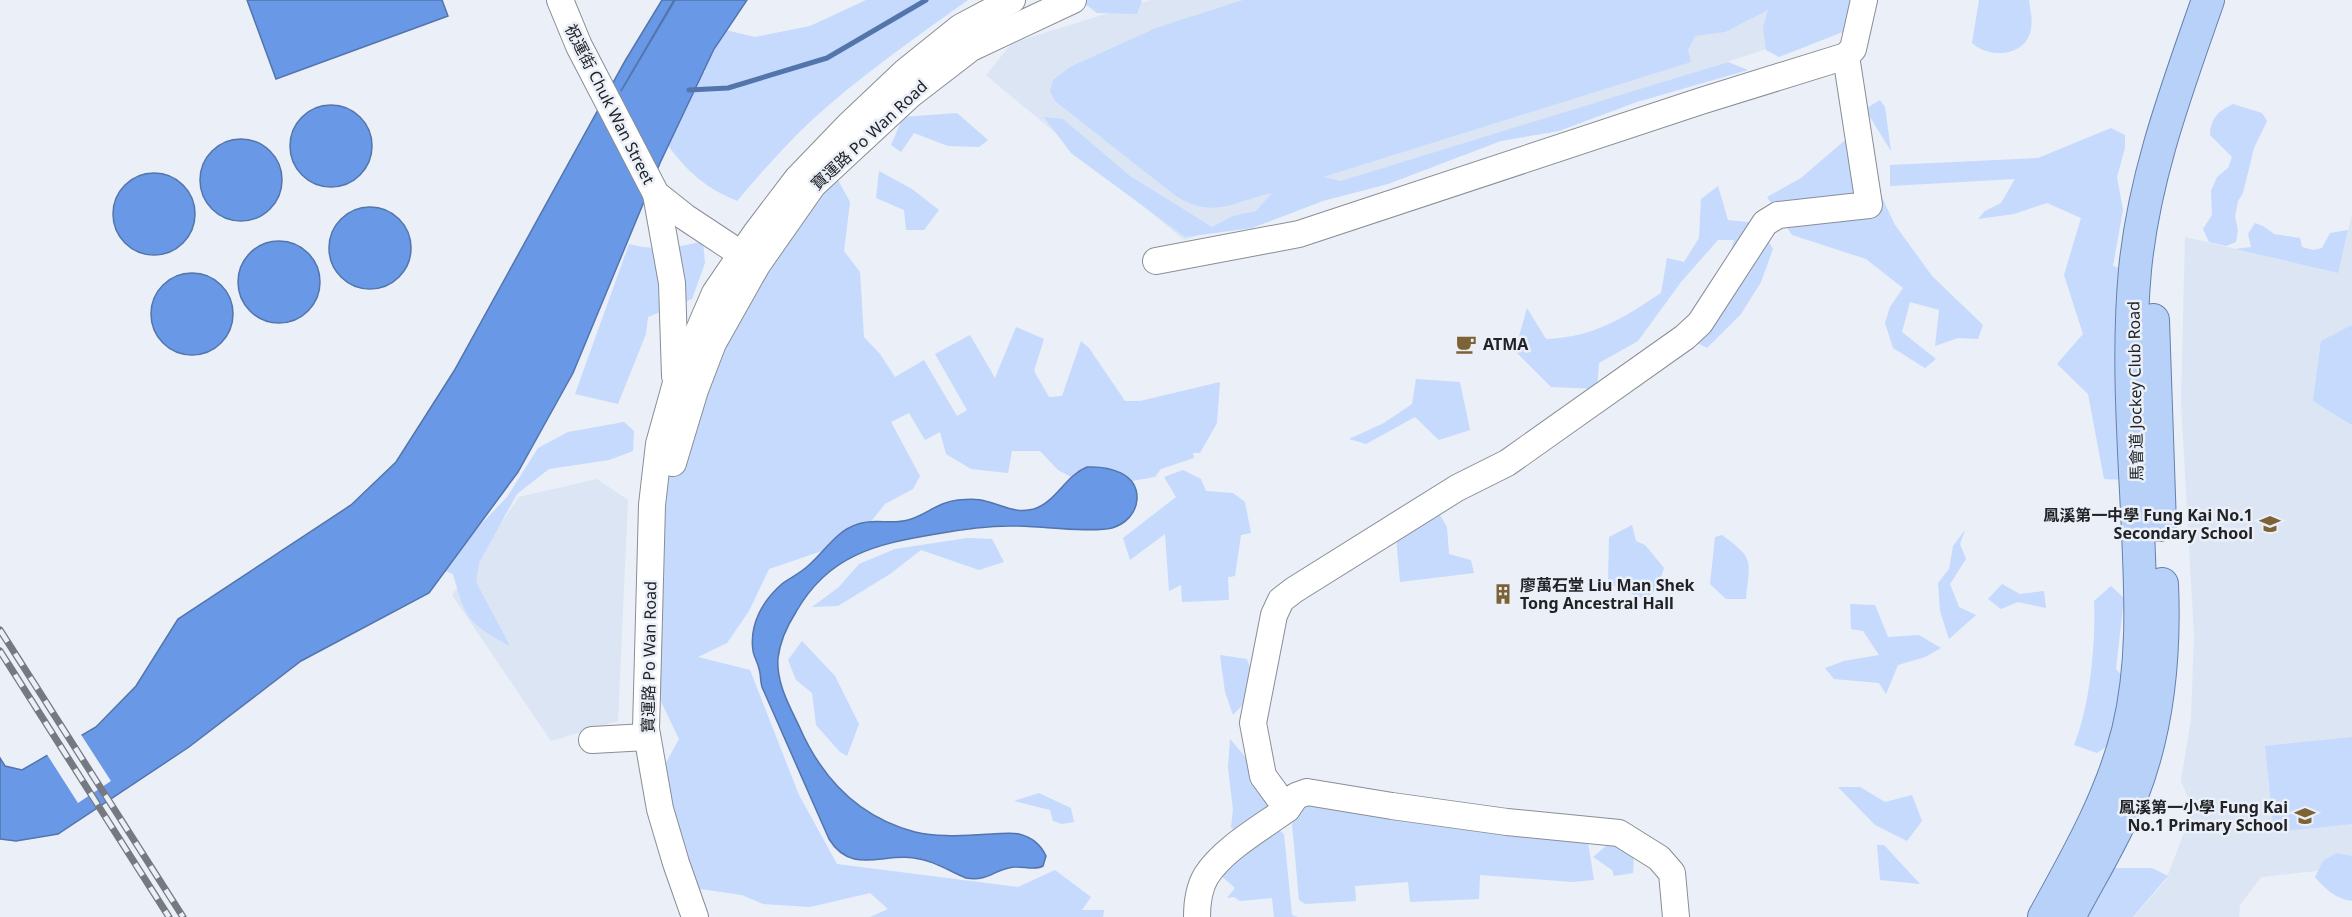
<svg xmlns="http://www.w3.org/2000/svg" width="2352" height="917" viewBox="0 0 2352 917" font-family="'Noto Sans','Noto Sans SC',sans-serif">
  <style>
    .built { fill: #dbe5f4 }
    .green { fill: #c5dafc }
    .water { fill: #6998e6; stroke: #5375ac; stroke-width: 1.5 }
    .pier { fill: #eaeff8 }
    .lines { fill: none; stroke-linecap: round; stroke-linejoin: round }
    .stream { stroke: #5375ac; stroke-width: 5 }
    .minor-casing { stroke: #898e96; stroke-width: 28 }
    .major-casing { stroke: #6580ad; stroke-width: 34 }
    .minor { stroke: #fff; stroke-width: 26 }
    .major { stroke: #b8d1f9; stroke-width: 32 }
    .rail-casing { stroke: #76797f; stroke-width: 7 }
    .rail { stroke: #eaeff8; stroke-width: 4.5; stroke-dasharray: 14; stroke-linecap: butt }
    .labels { text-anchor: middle; stroke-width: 5; stroke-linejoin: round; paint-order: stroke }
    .street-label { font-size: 16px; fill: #212326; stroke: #eaeff8 }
    .poi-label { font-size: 16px; font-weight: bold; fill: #212326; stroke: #eaeff8; text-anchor: start }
  </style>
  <rect width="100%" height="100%" fill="#eaeff8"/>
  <g class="built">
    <polygon points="1151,0 1832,0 1827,29 1184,240 986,75 1012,43"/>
    <polygon points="2352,215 2352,867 2261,877 2240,905 2239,917 2134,917 2166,880 2193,809 2181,781 2191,720 2194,636 2181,402 2185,237 2337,273"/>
    <polygon points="597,479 628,500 618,721 551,741 452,595 519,497"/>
  </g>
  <g class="green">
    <path d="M866,0H968C915,38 860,76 812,120C785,145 761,173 737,201C694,183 680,162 653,125L662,69L705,72L704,25L755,37L810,26Z"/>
    <polygon points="1080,0 1142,0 1137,14 1097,13"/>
    <path d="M1243,0H1852L1848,30L1779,57L1766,50L1763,27L1768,10L1725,32L1695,36L1688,50L1691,62L1323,177L1341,181L1728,62L1748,70L1637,102L1559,131L1501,141L1388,184L1323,201L1252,228L1185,237L1071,153L1044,117L1063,119L1130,176L1212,227L1233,216L1256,211L1272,193C1233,201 1214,220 1176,196L1055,101L1050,91L1053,80L1070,67L1156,28Z"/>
    <path d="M1979,0H2029C2030,9 2033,20 2031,29C2026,57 1989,59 1972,43Z"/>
    <polygon points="1880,100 1885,107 1891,151 1865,109"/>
    <path d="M2233,104L2262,113L2267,121L2254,148L2243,193L2238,201L2235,217L2238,230L2236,242L2226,246L2209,242L2203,229L2212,215L2211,191L2217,177L2228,168L2232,157L2210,135C2211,118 2217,112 2233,104Z"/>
    <polygon points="957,113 988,140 979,147 948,146 914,133 901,152 891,145 903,117"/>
    <polygon points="2111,128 2125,135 2125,148 2117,177 2123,210 2113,266 2125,270 2128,480 2104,479 2088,394 2057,364 2083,334 2064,275 2081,218 2047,203 2014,214 1978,219 1985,211 2001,203 2015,179 1890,186 1890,165 2038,158"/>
    <polygon points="1854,138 1895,225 1932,276 1983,325 1978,339 1958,338 1935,346 1939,310 1910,302 1902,332 1936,359 1925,368 1893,348 1885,323 1890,307 1903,288 1866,259 1792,235 1767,197 1801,178 1844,141"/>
    <polygon points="879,171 912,189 939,210 924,230 906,230 904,210 876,198"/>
    <polygon points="837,178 850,202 844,251 860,272 864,337 880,354 895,377 924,360 957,416 967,410 935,354 970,335 995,378 1016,327 1044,339 1034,371 1049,397 1062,396 1081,341 1089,348 1125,401 1140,401 1220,382 1217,423 1200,453 1193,453 1194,458 1161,469 1155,477 1092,488 1058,470 1040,451 1012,451 1008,473 971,469 946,454 940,432 925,440 909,413 891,422 920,476 913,489 885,504 857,539 769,569 749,611 727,643 698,657 750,670 799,795 837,864 1018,887 1055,870 1091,897 1082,910 1104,910 1103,917 870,917 888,909 870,893 810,907 763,904 742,895 693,888 682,853 663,768 679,739 654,687 661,421 773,227"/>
    <path d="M1718,186L1728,220L1757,223L1773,249L1761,282L1741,314L1707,348L1680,334L1725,271L1734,240H1718L1681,282L1638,341L1599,363L1597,389L1551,387L1515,351L1527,308L1546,339C1594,337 1622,319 1661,293L1667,258L1684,262L1699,238L1701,199Z"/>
    <polygon points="2255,223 2263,226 2274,234 2300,238 2302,247 2313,250 2322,248 2330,233 2348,230 2338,273 2235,249 2251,247 2248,234"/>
    <path d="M703,241L705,263L692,299L648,317L646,334L618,404L575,394L629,244C653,251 679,248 703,241Z"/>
    <polygon points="2352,325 2352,425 2313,401 2321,341"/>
    <polygon points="1416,379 1460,382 1470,430 1439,440 1415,417 1366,444 1349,439 1384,423 1412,404"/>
    <path d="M624,422L634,431L633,451L609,460L549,469L517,494L479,563L476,582L510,646C468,623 466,620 453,574L443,570L466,540L507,497L538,448L568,432Z"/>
    <polygon points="1183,470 1201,479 1206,491 1233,493 1245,502 1251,533 1241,535 1235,576 1228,577 1229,600 1182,602 1181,585 1169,591 1165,534 1130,560 1123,538 1176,497 1164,477"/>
    <polygon points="1437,510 1447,527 1449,554 1471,560 1474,573 1400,582 1396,536"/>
    <polygon points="1632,525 1636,541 1645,545 1664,568 1658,587 1645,600 1608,583 1609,537"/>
    <polygon points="1965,530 1960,544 1966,559 1950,584 1959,607 1976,615 1949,639 1940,611 1938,583 1949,569 1953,546"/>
    <path d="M1722,535C1755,559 1750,560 1746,599H1726L1710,584L1715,537Z"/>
    <polygon points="967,538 992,539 1004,562 979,570 921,550 890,574 838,606 812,607 839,587 859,564 895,549"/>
    <polygon points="2002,584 2020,594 2044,591 2046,608 2018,602 2001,609 1988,599"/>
    <path d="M2111,586L2124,598L2116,669L2131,686L2124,735L2097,753L2074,745C2090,707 2096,643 2094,601Z"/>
    <polygon points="1850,604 1875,605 1888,637 1919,635 1941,648 1925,657 1898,665 1886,694 1879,683 1834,679 1825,668 1844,661 1879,655 1863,631 1851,629"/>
    <polygon points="802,641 835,676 859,724 847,756 840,752 816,725 812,693 796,680 788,660"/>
    <path d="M1220,655L1247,659C1258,689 1254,693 1233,715L1225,692Z"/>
    <polygon points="2352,737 2352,824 2274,832 2265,746"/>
    <polygon points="1230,739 1248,760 1261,753 1279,830 1284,834 1292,915 1298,917 1274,917 1272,898 1240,901 1234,897 1227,898 1235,888 1218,873 1249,846 1231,827 1233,810 1228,768"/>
    <polygon points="1838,787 1860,787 1885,802 1912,795 1922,821 1907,841 1875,825"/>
    <polygon points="1039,793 1071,808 1074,822 1062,824 1053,821 1050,810 1014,801"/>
    <polygon points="1310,805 1587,836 1594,880 1572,882 1480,875 1479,899 1410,902 1408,882 1355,886 1356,901 1305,904 1299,900 1292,824 1297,813"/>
    <polygon points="1612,841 1634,854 1633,873 1614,876 1612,870 1593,857"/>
    <polygon points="1877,845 1884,845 1920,884 1880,880"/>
    <path d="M2336,853L2352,856V901C2336,899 2325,889 2315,877L2323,861Z"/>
    <polygon points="2111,868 2152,868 2168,876 2133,917 2083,917"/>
  </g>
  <g class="water">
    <polygon points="247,0 442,0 448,16 276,79"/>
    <polygon points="662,0 674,0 621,91 675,0 747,0 714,49 660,163 573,373 518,472 429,593 301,661 189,747 58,834 16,841 0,839 0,758 5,766 22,770 96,727 136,686 178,619 351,505 396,462 454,371 625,61"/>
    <circle cx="331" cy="146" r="41"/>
    <circle cx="241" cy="180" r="41"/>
    <circle cx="154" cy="214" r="41"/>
    <circle cx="370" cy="248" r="41"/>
    <circle cx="279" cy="282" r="41"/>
    <circle cx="192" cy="314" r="41"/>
    <path d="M1087,467C1109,466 1138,473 1137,499C1136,514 1125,524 1112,528C1092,533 1040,526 1017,526C989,525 963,529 936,534C876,544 828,555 796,612C787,626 780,641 778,658C776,682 789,705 799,726C822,779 858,817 915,832C940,838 966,835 992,834C1000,834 1010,832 1019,834C1031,837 1041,845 1046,856L1043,866C1034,871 1024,866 1014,867C994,869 989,882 966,878C949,871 933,860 914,858C883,853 851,875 829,839L762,687C760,681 761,674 759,669C758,663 754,657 753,651C749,624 763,600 783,583C792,577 802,572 809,565C826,550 836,531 858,524C875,518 891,525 908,520C926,515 938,502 958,500C967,499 977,498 985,501C1003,505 1015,514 1034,509C1056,502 1065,476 1087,467Z"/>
  </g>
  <polygon class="pier" points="80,733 111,781 78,803 46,753"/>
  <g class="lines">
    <polyline class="stream" points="689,90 728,88 827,58 926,0"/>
    <g class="minor-casing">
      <g id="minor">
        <polyline points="560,0 579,46 656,194 685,217 756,264"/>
        <polyline points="656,194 672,283 675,376"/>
        <polyline points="1156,261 1299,234 1701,101 1846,56 1853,49 1864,0"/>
        <polyline points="673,463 695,390 713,343 757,265 813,185 910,95 971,48 1073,0"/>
        <polyline points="592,740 647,737"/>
        <polyline points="1287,809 1296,796 1307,792 1392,806 1507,822 1619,833 1659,858 1672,873 1676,917"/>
        <polyline points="695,917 676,863 660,809 646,729 652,505 659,444 676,383 715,293 756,233 797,179 848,126 905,72 961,27 1012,0"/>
        <path d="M1197,917C1197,903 1199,888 1206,876C1223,849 1261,828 1287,809L1263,776L1253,723L1274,615L1281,600L1294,590L1457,488L1507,463L1685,337L1700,323L1765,223L1778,215L1869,205L1846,56"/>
      </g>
    </g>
    <g class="major-casing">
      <g id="major">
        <polyline points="2153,320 2160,525"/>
        <path d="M2044,917C2077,857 2111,798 2128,731C2144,665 2141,599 2138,532C2134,445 2127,357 2135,270C2144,176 2177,89 2208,0"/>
        <path d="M2069,917C2090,877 2115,837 2132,795C2158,729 2165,654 2162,584"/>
      </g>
    </g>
    <use href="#minor" class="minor"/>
    <use href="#major" class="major"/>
    <g class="rail-casing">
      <g id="rail">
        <polyline points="0,630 183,917"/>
        <polyline points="0,651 169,917"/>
      </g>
    </g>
    <use href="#rail" class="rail"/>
  </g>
  <defs>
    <g id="cafe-bare" transform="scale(1.62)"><path d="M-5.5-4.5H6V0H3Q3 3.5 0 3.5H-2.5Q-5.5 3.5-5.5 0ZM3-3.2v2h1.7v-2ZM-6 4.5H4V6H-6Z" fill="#7c6234" stroke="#eaeff8" stroke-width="2.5" paint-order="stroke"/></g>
    <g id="school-bare" transform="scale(1.62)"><path d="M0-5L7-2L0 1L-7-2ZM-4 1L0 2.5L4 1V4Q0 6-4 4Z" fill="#7c6234" stroke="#eaeff8" stroke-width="2.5" paint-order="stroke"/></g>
    <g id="building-bare" transform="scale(1.62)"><path d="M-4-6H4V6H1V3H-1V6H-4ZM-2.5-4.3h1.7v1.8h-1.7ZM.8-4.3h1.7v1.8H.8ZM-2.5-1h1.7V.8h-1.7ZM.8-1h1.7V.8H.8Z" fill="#7c6234" stroke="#eaeff8" stroke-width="2.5" paint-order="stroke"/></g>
  </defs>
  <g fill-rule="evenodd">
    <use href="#cafe-bare" x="1466" y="344"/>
    <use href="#school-bare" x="2270" y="524"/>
    <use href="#building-bare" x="1503" y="594"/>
    <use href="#school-bare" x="2305" y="816"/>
  </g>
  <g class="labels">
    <g class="street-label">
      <text transform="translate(610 104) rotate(63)" y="6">祝運街 Chuk Wan Street</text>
      <text transform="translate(869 135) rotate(-43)" y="6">寶運路 Po Wan Road</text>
      <text transform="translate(2135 391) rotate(-91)" y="6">馬會道 Jockey Club Road</text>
      <text transform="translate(649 657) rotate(-89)" y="6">寶運路 Po Wan Road</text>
    </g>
    <g class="poi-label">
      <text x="1483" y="350">ATMA</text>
      <text x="2253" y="521" text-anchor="end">鳳溪第一中學 Fung Kai No.1<tspan x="2253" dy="18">Secondary School</tspan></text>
      <text x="1520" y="591">廖萬石堂 Liu Man Shek<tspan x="1520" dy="18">Tong Ancestral Hall</tspan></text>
      <text x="2288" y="813" text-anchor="end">鳳溪第一小學 Fung Kai<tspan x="2288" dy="18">No.1 Primary School</tspan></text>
    </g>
  </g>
</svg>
